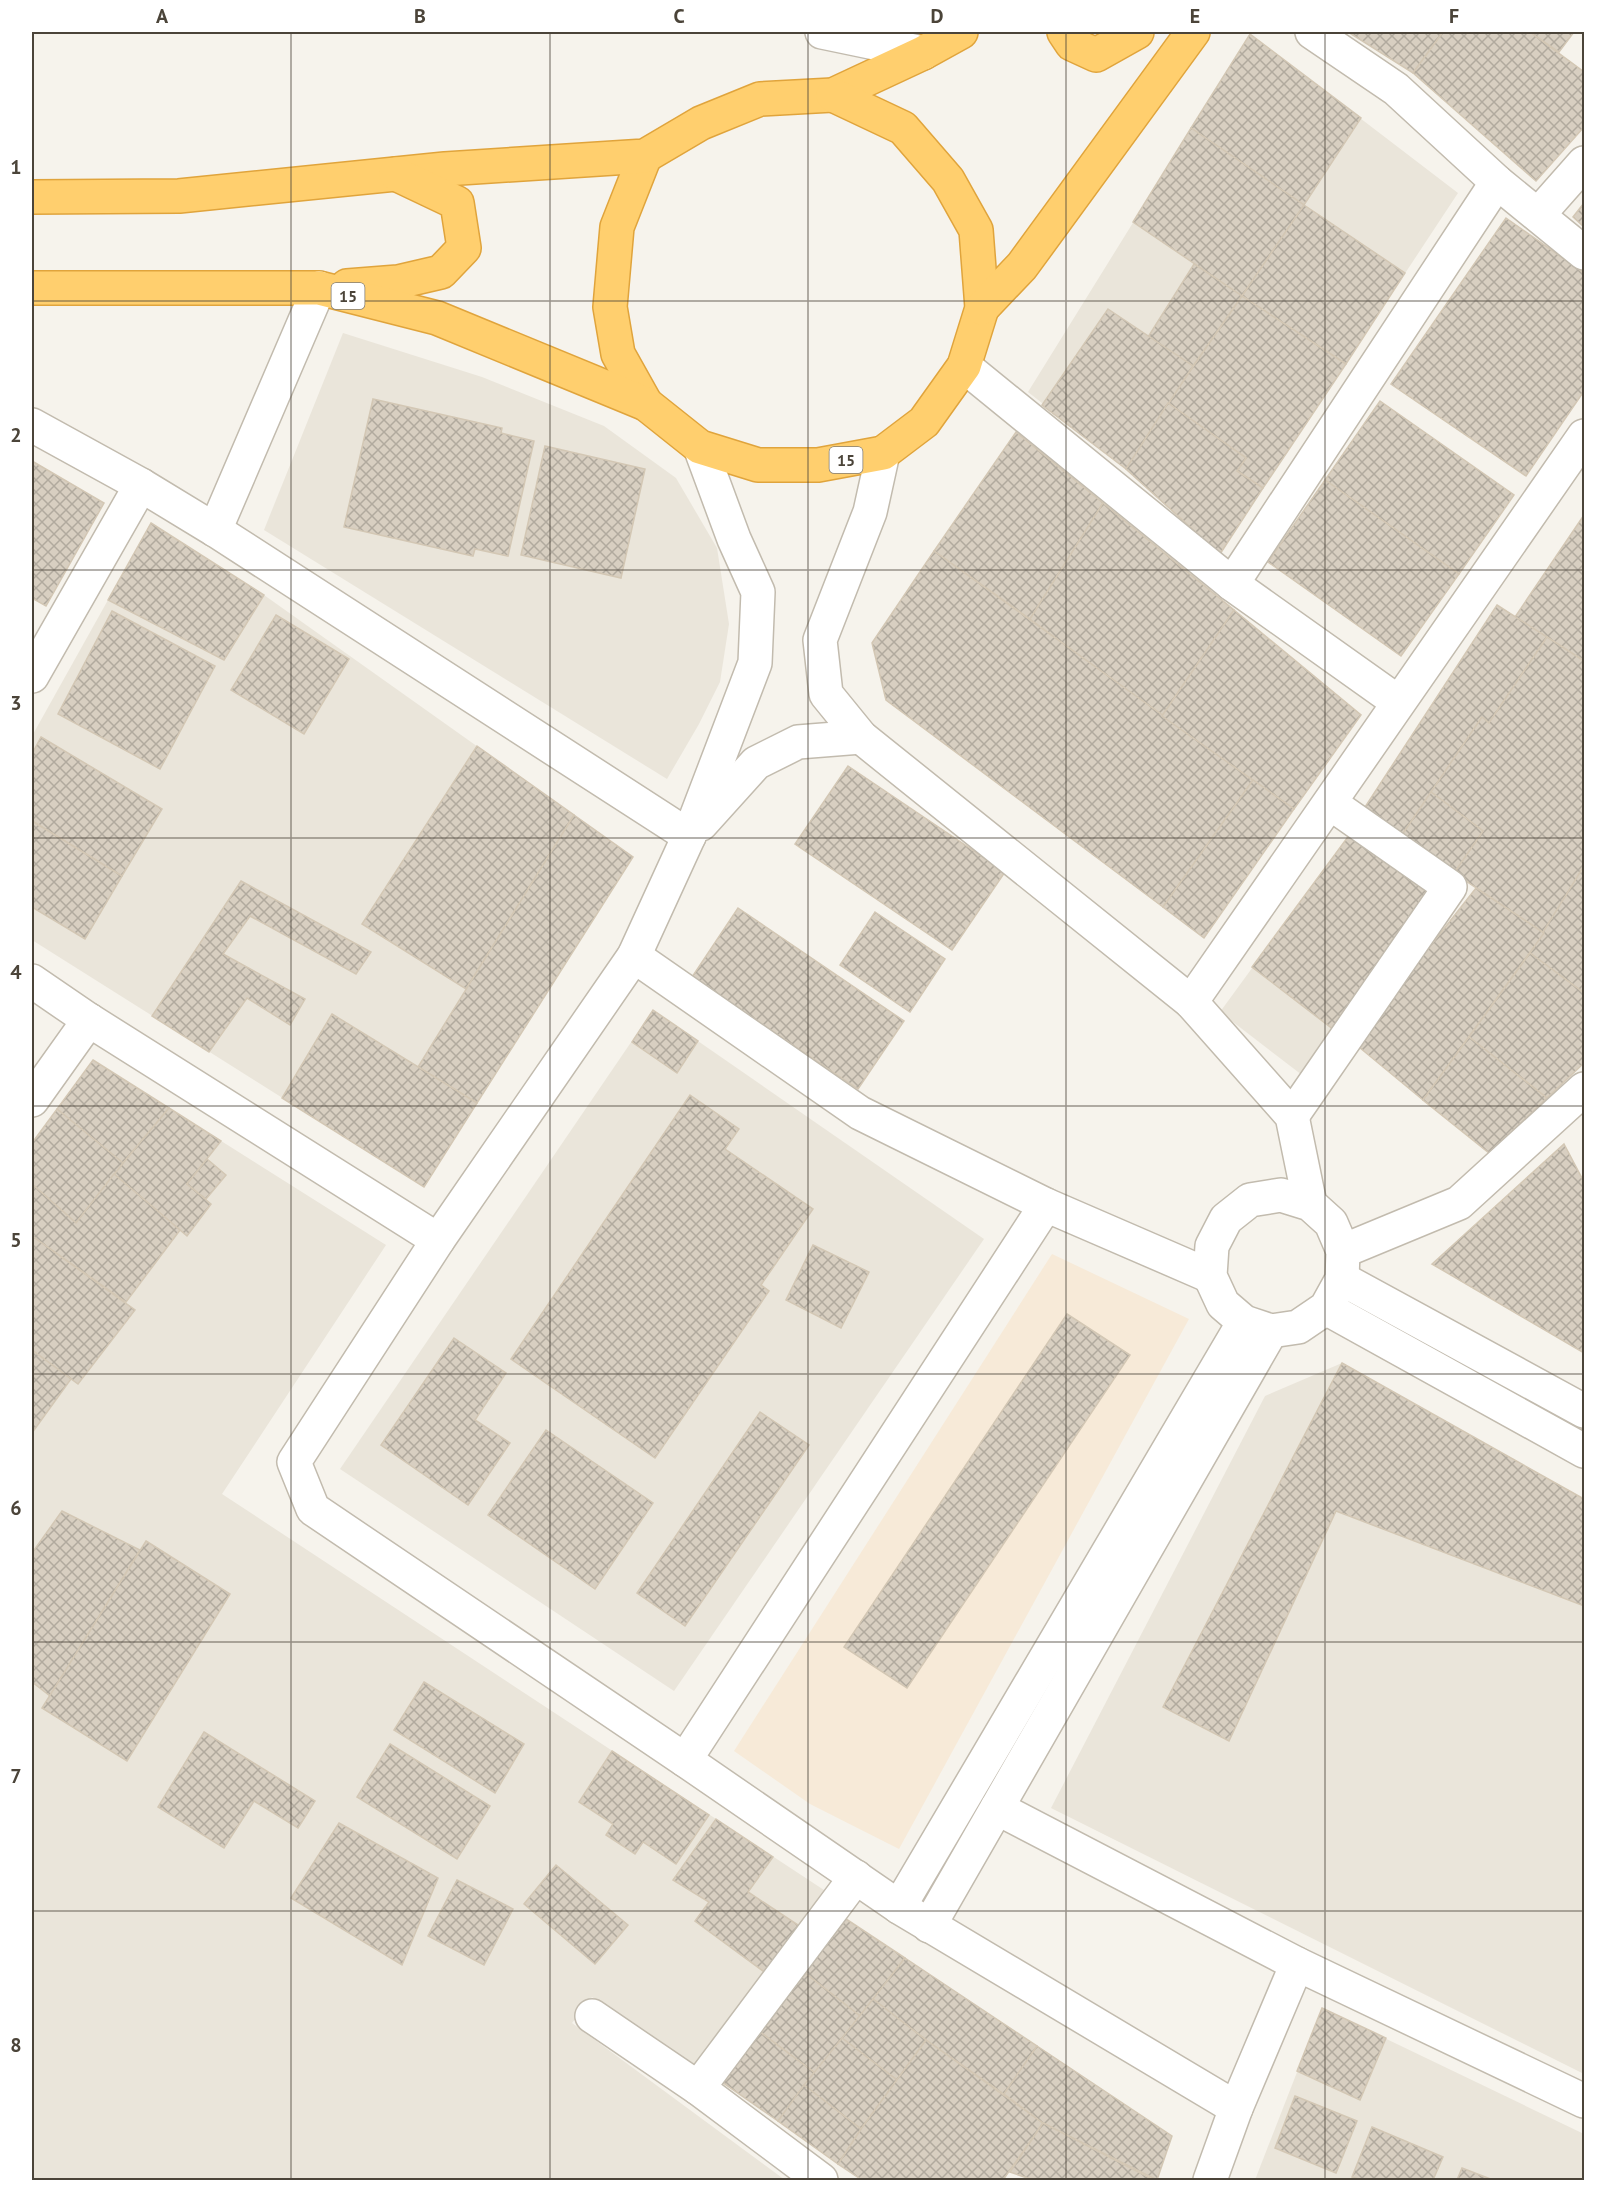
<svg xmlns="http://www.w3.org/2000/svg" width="1616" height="2212" viewBox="0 0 1616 2212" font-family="'PT Sans',sans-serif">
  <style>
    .residential { fill: #eae5da }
    .commercial { fill: #f7ead8 }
    .building { fill: url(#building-cross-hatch); stroke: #d3c7b4; stroke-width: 1.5 }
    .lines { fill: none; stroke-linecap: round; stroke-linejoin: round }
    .street-casing { stroke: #c2bbae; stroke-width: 36 }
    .highway-casing { stroke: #e0a43c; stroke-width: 36 }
    .street { stroke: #fff; stroke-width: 33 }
    .highway { stroke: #ffcf6e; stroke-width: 33 }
    .grid { fill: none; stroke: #4b4439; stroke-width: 1.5; stroke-opacity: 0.55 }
    .labels { text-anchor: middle; stroke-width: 5; stroke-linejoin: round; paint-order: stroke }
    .shield { fill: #fff; stroke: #817c74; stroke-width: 1.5 }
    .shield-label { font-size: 16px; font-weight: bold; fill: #4b4439 }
    .neatline { fill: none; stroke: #4b4439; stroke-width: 2 }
    .grid-label { font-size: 20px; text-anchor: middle; font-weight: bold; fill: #4b4439 }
  </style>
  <defs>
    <pattern id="building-cross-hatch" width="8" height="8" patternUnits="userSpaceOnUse" patternTransform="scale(1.5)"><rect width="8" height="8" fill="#d8cfc1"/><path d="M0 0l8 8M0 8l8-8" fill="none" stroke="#b1aa9e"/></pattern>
  </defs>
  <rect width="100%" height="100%" fill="#f6f3ec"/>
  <g class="residential">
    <polygon points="1250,34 1458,193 1220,554 1126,469 1028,392"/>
    <polygon points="343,333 482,377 604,426 676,478 717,548 729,624 720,682 699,724 667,779 264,530"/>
    <polygon points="151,523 264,595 633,857 424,1187 32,940 32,736"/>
    <polygon points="1350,834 1429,892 1302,1075 1220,1012"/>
    <polygon points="653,1010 984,1239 674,1691 340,1469"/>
    <polygon points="93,1060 386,1245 222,1494 827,1892 695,2069 592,1997 572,2023 785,2180 32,2180 32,1143"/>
    <polygon points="1342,1363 1584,1499 1584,2074 1051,1808 1265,1396"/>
    <polygon points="1322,2008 1584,2134 1584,2180 1255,2180"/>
  </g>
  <polygon class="commercial" points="1052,1254 1189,1319 899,1849 810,1804 734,1751"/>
  <g class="building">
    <polygon points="1348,32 1443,32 1413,73"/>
    <polygon points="1443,32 1530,32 1584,72 1584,127 1536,181 1413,73"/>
    <polygon points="1530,32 1574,32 1559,52"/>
    <polygon points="1250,34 1361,118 1304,205 1191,128"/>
    <polygon points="1191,128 1304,205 1242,296 1133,222"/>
    <polygon points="1584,203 1584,227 1573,217"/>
    <polygon points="1304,205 1405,273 1346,364 1242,296"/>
    <polygon points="1506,218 1584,273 1584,391 1526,476 1391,384"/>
    <polygon points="1194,264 1242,296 1193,366 1148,337"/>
    <polygon points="1242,296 1346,364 1263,488 1237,471 1246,458 1168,403"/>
    <polygon points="1108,309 1193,366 1126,469 1042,405"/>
    <polygon points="373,399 502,428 501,433 534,441 508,556 475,549 473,556 344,527"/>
    <polygon points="1380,401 1514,495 1459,574 1325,480"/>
    <polygon points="1168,403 1246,458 1237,471 1263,488 1220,554 1126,469"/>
    <polygon points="1016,432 1103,503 1030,619 934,551"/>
    <polygon points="545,446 645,469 621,578 521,555"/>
    <polygon points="32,461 104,503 46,606 32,598"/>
    <polygon points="1325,480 1459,574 1401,656 1268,562"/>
    <polygon points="1103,503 1234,610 1162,716 1030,619"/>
    <polygon points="1584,515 1584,661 1515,617"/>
    <polygon points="151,523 264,595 224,660 108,600"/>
    <polygon points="934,551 1253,780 1163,907 886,700 872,643"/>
    <polygon points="1497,605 1547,637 1489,723 1482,717 1402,835 1365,807"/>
    <polygon points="1234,610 1361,715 1294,809 1162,716"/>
    <polygon points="112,611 215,666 160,769 58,714"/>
    <polygon points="276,615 349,659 304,734 231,690"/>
    <polygon points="1547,637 1584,661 1584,866 1544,933 1454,873 1483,831 1431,792 1482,717 1489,723"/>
    <polygon points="41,737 162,809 122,876 32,821 32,754"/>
    <polygon points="477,746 574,815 466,989 362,924"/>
    <polygon points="848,766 1005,872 952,950 795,844"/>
    <polygon points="1253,780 1294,809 1204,938 1163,907"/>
    <polygon points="1431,792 1483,831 1454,873 1402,835"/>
    <polygon points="574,815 633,857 477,1103 418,1067"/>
    <polygon points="32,821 122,876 85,939 32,907"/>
    <polygon points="1350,834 1429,892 1334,1030 1252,967"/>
    <polygon points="1584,866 1584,993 1530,953"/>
    <polygon points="241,881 371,952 356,974 250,916 223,954 305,999 290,1025 247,998 209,1052 152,1016"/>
    <polygon points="1476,888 1544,933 1423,1100 1354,1043"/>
    <polygon points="738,908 904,1021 858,1089 692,977"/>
    <polygon points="875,912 945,959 910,1012 840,965"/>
    <polygon points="1530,953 1584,993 1584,1063 1547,1098 1469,1037"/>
    <polygon points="653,1010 698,1041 677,1073 632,1042"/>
    <polygon points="332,1014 477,1103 424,1187 282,1098"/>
    <polygon points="1469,1037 1547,1098 1489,1153 1423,1100"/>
    <polygon points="93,1060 169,1108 123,1163 57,1109"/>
    <polygon points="690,1095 739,1129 725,1149 813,1209 761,1285 769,1291 655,1458 511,1359"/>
    <polygon points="169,1108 221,1141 187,1184 211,1204 187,1236 114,1174"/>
    <polygon points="57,1109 123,1163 76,1223 32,1184 32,1143"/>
    <polygon points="1564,1144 1584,1182 1584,1353 1432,1264"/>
    <polygon points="207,1159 226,1175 206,1199 187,1184"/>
    <polygon points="114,1174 180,1230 126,1302 32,1236 32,1184 76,1223"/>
    <polygon points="32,1236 135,1310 78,1384 32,1350"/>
    <polygon points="813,1245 869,1272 841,1328 786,1300"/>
    <polygon points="1067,1314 1130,1355 907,1688 844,1647"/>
    <polygon points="454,1338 506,1373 475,1420 510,1443 468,1505 381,1445"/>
    <polygon points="32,1350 71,1379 32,1433"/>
    <polygon points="1342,1363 1584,1499 1584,1606 1336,1511 1229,1741 1163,1707"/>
    <polygon points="760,1412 809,1445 685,1626 637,1593"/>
    <polygon points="546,1430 653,1503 595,1589 488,1515"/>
    <polygon points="62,1511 140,1550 50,1696 32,1682 32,1553"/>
    <polygon points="146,1541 230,1594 127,1761 42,1708"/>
    <polygon points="424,1682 524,1744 495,1793 394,1730"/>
    <polygon points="204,1732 315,1801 298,1828 254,1801 224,1848 158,1807"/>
    <polygon points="390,1744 490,1806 457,1859 357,1797"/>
    <polygon points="612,1751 709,1815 676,1864 643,1842 635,1854 606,1835 613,1824 579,1802"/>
    <polygon points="716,1819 773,1857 748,1892 801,1927 767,1974 695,1921 709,1902 673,1880"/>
    <polygon points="339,1823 438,1878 402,1965 291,1898"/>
    <polygon points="556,1865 628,1925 595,1964 524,1904"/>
    <polygon points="457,1880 513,1909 484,1965 428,1936"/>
    <polygon points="846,1919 905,1958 860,2016 805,1973"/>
    <polygon points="905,1958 1037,2046 1004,2094 926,2040 873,1999"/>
    <polygon points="805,1973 860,2016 815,2073 760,2032"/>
    <polygon points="873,1999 926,2040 897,2080 842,2038"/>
    <polygon points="1322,2008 1386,2038 1360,2100 1297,2071"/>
    <polygon points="760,2032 815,2073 778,2121 722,2082"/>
    <polygon points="842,2038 897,2080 861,2129 804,2085"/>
    <polygon points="926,2040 1043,2123 1003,2180 862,2180 838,2164 861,2129"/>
    <polygon points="1037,2046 1172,2136 1157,2180 1043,2123 1004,2094"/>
    <polygon points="804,2085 861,2129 838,2164 778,2121"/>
    <polygon points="1295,2096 1357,2121 1336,2173 1275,2148"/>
    <polygon points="1043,2123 1154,2180 1033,2180 1010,2172"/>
    <polygon points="1372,2127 1443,2157 1433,2180 1362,2180 1352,2177"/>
    <polygon points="1462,2168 1493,2180 1457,2180"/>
  </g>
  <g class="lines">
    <g class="street-casing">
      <g id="street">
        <polyline points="822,32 923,53"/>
        <polyline points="1312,32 1396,89 1497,182 1584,253"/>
        <polyline points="1538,215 1584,163"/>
        <polyline points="964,366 1232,584 1398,702"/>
        <polyline points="32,425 141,485 215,530 689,836"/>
        <polyline points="700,447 734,539 758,592 755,663 689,836 634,956 438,1240 294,1462 313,1509 685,1760 899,1907 1236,2108"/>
        <polyline points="883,453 870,512 820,640 826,694 861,737 1191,1002 1292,1116 1310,1204 1331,1223 1343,1251 1342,1279 1326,1308 1298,1327 1271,1331 1244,1322 1223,1304 1210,1276 1212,1246 1226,1219 1250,1200 1281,1195 1310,1204"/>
        <polyline points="215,530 319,288"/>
        <polyline points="1232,584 1497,182"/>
        <polyline points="32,676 141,485"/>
        <polyline points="701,824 756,763 798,742 861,737"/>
        <polyline points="634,956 860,1113 1046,1205 1210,1276"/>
        <polyline points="32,981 89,1020 438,1240"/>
        <polyline points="1191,1002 1584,436"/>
        <polyline points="32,1100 89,1020"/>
        <polyline points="1292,1116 1450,887 1330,803"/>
        <polyline points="1343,1251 1459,1203 1584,1089"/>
        <polyline points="1342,1279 1584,1411"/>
        <polyline points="1326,1308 1584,1451"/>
        <polyline points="685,1760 1046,1205"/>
        <polyline points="997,1808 1297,1964 1584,2101"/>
        <polyline points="899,1907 1244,1322"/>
        <polyline points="929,1926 1271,1331"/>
        <polyline points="592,2016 698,2088"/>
        <polyline points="821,2180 698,2088 856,1877"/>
        <polyline points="1210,2180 1236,2108 1297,1964"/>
      </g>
    </g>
    <g class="highway-casing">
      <g id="highway">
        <polyline points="1064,32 1072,44 1096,55 1137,32"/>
        <polyline points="645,156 617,227 610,307 618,354 646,404"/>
        <polyline points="32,197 179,196 445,169 645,156 701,123 760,99 833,95 923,53 961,32"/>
        <polyline points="347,286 398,282 441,272 464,248 457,203 396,174"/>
        <polyline points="32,288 319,288 437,318 646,404 700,447 758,465 818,465 883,453 924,422 964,366 982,308 976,230 948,180 903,128 833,95"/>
        <polyline points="982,308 1022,266 1193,32"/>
      </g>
    </g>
    <use href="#street" class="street"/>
    <use href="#highway" class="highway"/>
  </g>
  <path class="grid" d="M291,32V2180M550,32V2180M808,32V2180M1066,32V2180M1325,32V2180M32,301H1584M32,570H1584M32,838H1584M32,1106H1584M32,1374H1584M32,1642H1584M32,1911H1584"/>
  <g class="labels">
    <g class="shield">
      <rect x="331.5" y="283" width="33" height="26" rx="4.5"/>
      <rect x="829.5" y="447" width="33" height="26" rx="4.5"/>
    </g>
    <g class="shield-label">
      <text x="348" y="302">15</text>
      <text x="846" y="466">15</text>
    </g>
  </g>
  <rect width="1616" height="2212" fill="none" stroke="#ffffff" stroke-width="66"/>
  <rect x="33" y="33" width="1550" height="2146" class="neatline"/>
  <g class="grid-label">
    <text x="162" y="23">A</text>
    <text x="420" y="23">B</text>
    <text x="679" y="23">C</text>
    <text x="937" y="23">D</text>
    <text x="1195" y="23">E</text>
    <text x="1454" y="23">F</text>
    <text x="16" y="174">1</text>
    <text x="16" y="442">2</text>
    <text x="16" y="710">3</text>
    <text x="16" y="979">4</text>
    <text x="16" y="1247">5</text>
    <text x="16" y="1515">6</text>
    <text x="16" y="1783">7</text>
    <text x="16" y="2052">8</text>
  </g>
</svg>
